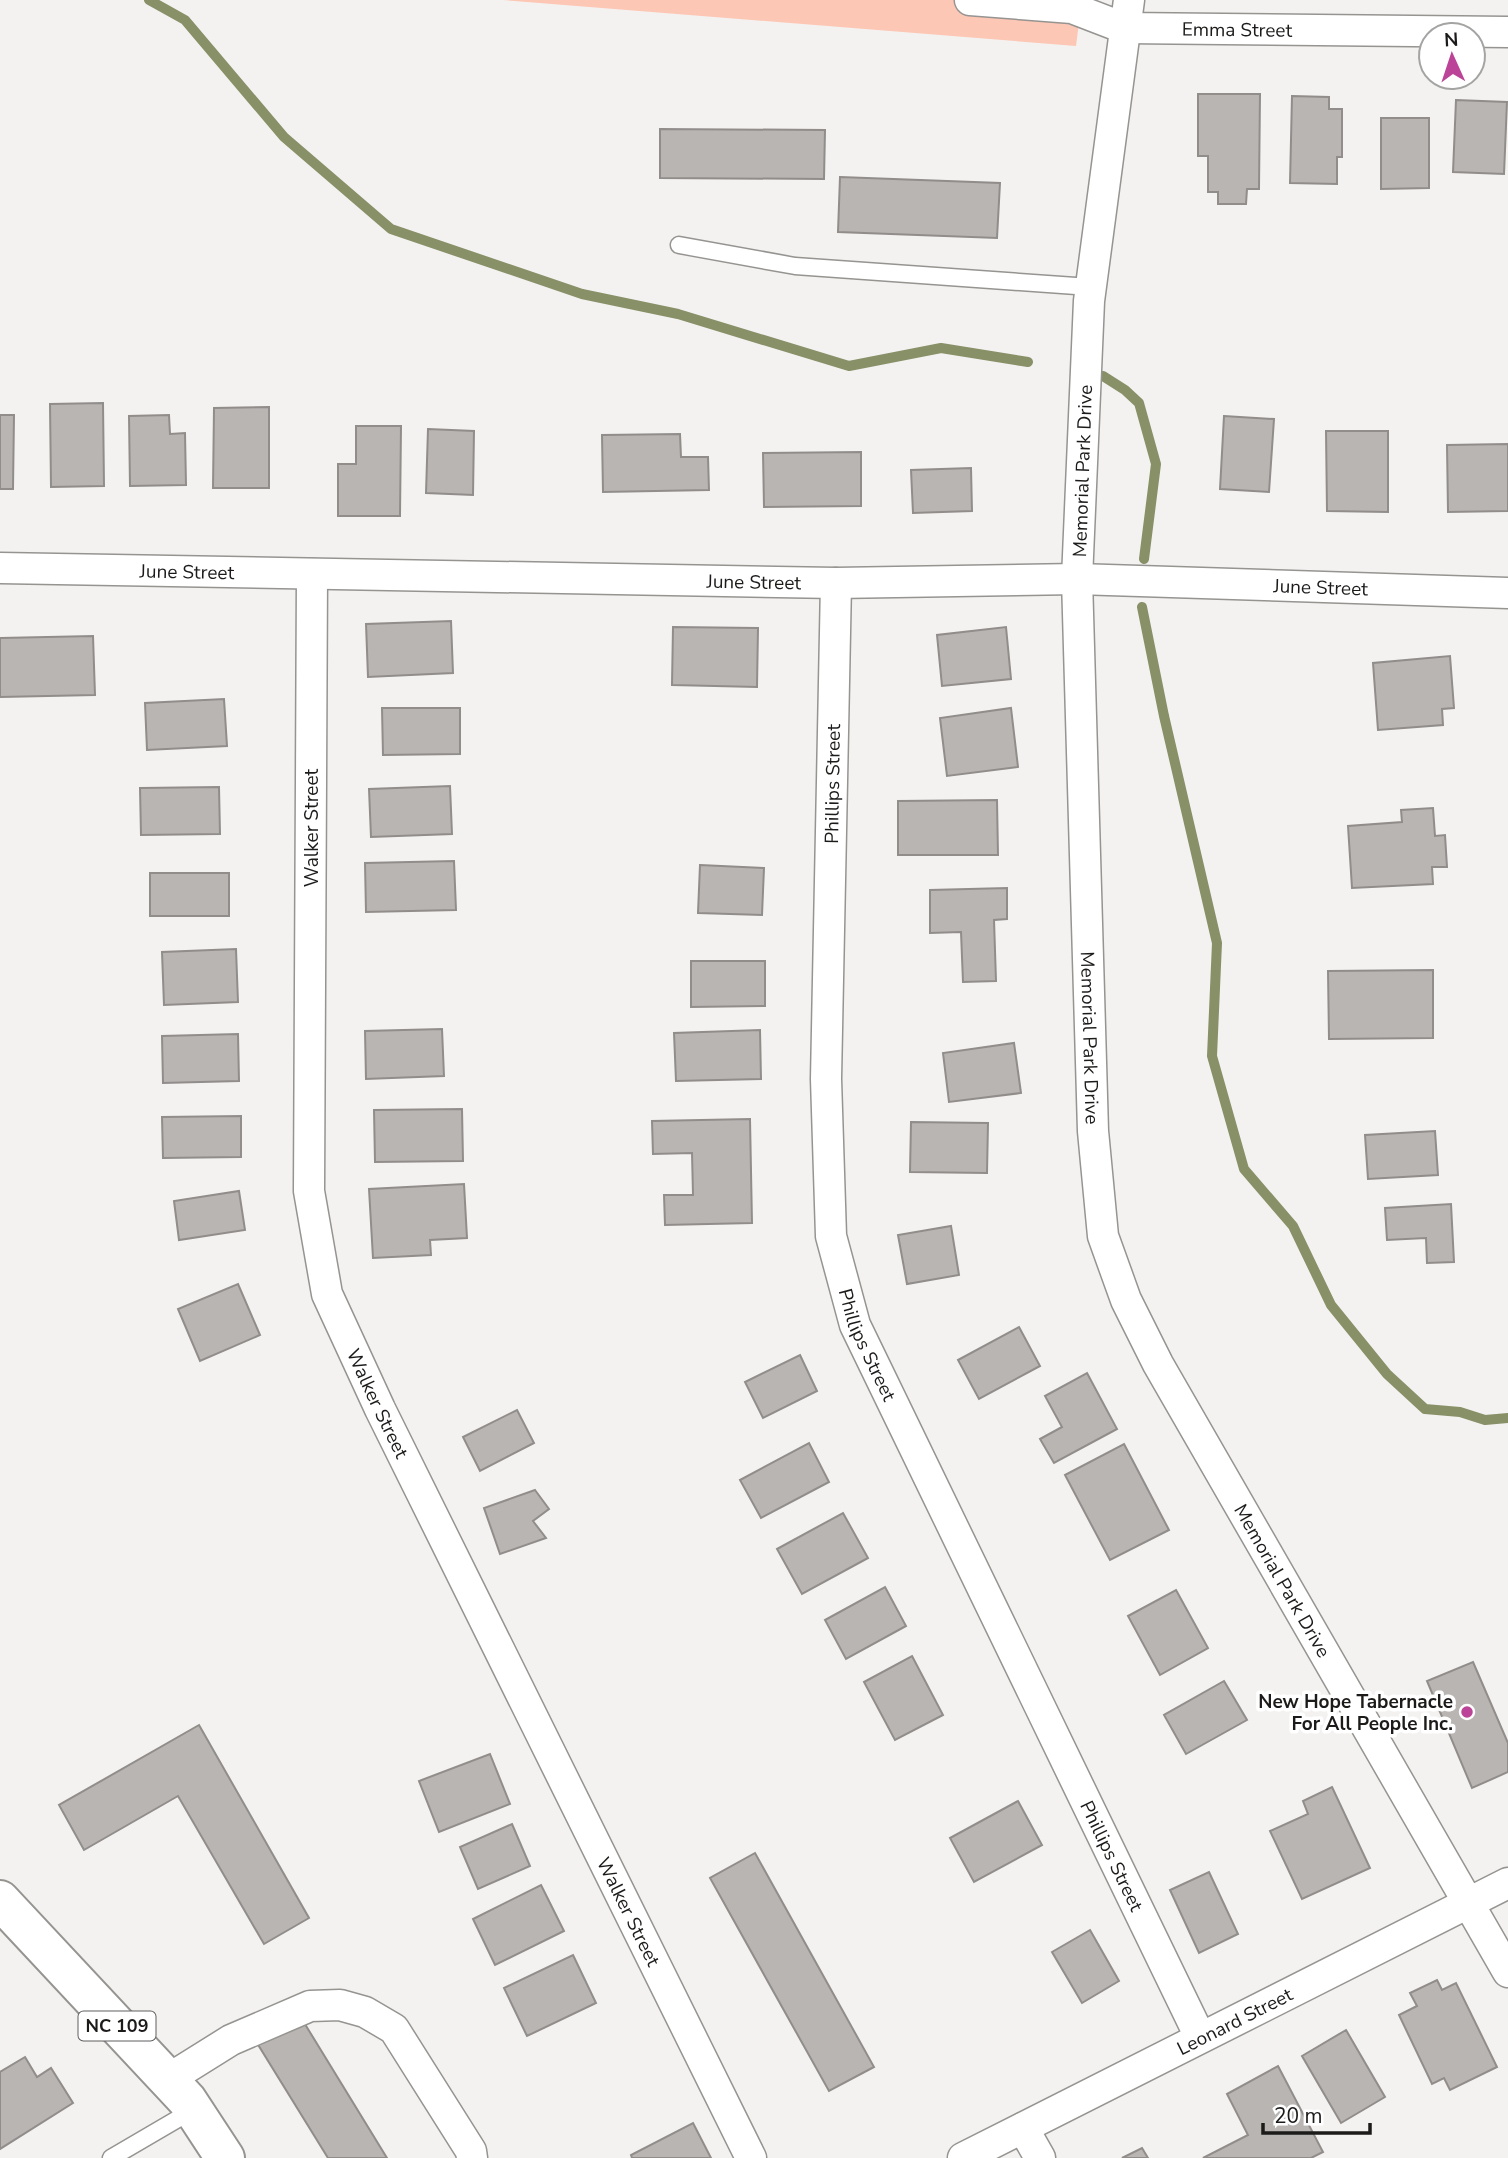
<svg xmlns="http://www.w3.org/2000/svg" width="1508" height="2158" viewBox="0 0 1508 2158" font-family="'Nunito Sans',sans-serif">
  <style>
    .green { fill: #fdc7b5 }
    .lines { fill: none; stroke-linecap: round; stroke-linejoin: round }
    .stream { stroke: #889068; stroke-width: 10 }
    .building { fill: #b8b5b3; stroke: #908d8b; stroke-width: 2 }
    .lane-casing { stroke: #959491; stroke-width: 19 }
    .street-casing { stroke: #959491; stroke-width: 33 }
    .primary-casing { stroke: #959491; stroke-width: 42 }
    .lane { stroke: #fff; stroke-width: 16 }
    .street { stroke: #fff; stroke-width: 30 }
    .primary { stroke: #fff; stroke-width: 38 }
    .poi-dot { fill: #bc4498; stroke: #fff; stroke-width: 2.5 }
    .labels { text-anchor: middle; stroke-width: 7; stroke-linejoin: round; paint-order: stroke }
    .shield { fill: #fff; stroke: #605f5f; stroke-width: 2 }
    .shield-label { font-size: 18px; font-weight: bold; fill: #1c1b1a }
    .street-label { font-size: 19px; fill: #1c1b1a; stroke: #fff }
    .poi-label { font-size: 19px; font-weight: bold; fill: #1c1b1a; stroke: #fff; text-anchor: end }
  </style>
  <rect width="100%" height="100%" fill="#f4f2f0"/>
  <polygon class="green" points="503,0 1082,0 1076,46"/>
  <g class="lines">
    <g class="stream">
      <polyline points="149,0 185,20 284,137 391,229 582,294 678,314 849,366 941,348 1028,362"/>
      <polyline points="1103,376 1125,390 1139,403 1156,464 1144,559"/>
      <polyline points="1142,607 1164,716 1217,943 1212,1056 1244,1169 1293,1226 1331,1305 1387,1374 1425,1409 1460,1412 1485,1420 1508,1418"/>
    </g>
  </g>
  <g class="building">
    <polygon points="1198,94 1260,94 1259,189 1247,189 1246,204 1218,204 1218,192 1208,192 1208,156 1198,156"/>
    <polygon points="1292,96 1329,97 1329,109 1342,109 1342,157 1337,157 1337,184 1290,183"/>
    <polygon points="1456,100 1507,102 1504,174 1453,172"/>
    <polygon points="1381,118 1429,118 1429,188 1381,189"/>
    <polygon points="660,129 825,130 824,179 660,178"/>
    <polygon points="840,177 1000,183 997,238 838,232"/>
    <polygon points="103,403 104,486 51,487 50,404"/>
    <polygon points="269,407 269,488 213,488 214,408"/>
    <polygon points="0,415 14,415 13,489 0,489"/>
    <polygon points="169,415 170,434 185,433 186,485 130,486 129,416"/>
    <polygon points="1224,416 1274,419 1269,492 1220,489"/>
    <polygon points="356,426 401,426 400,516 338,516 338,464 356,464"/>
    <polygon points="428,429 474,431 473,495 426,493"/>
    <polygon points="1326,431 1388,431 1388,512 1327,511"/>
    <polygon points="680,434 681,457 708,457 709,490 603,492 602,435"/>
    <polygon points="1508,444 1508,511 1448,512 1447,445"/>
    <polygon points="861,452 861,506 764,507 763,453"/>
    <polygon points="971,468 972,511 913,513 911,470"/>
    <polygon points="451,621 453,673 368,677 366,624"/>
    <polygon points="673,627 758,628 757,687 672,685"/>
    <polygon points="1006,627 1011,679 942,686 937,635"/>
    <polygon points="93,636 95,695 0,697 0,638"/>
    <polygon points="1450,656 1454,708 1442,709 1443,725 1378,730 1373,663"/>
    <polygon points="224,699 227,746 147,750 145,703"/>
    <polygon points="382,708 460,708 460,754 383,755"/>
    <polygon points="1011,708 1018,767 947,776 940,718"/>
    <polygon points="450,786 452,834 371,837 369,789"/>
    <polygon points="219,787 220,834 141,835 140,788"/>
    <polygon points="997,800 998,855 898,855 898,801"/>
    <polygon points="1433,808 1435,836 1445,835 1447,867 1432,867 1433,884 1352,888 1348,826 1402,822 1401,810"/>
    <polygon points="454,861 456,910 366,912 365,863"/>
    <polygon points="700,865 764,868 762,915 698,913"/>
    <rect x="150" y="873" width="79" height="43"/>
    <polygon points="1007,888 1007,919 994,920 996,981 963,982 961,932 930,933 930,890"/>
    <polygon points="236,949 238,1002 164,1005 162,952"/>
    <polygon points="691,961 765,961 765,1006 691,1007"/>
    <polygon points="1433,970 1433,1038 1329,1039 1328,971"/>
    <polygon points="442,1029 444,1076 366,1079 365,1031"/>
    <polygon points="760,1030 761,1079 676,1081 674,1033"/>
    <polygon points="238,1034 239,1081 163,1083 162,1036"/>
    <polygon points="1014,1043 1021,1093 949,1102 943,1053"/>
    <polygon points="462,1109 463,1161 375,1162 374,1110"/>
    <polygon points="241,1116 241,1157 163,1158 162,1117"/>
    <polygon points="750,1119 752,1223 665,1225 664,1195 693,1195 692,1153 653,1154 652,1121"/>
    <polygon points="911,1122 988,1123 987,1173 910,1172"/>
    <polygon points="1435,1131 1438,1175 1368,1179 1365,1135"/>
    <polygon points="464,1184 467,1238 430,1240 431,1255 373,1258 369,1189"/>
    <polygon points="239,1191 245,1230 179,1240 174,1201"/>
    <polygon points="1451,1204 1454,1262 1427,1263 1426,1238 1387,1240 1385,1208"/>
    <polygon points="951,1226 959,1275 907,1284 898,1235"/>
    <polygon points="238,1284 260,1335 200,1361 178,1309"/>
    <polygon points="1019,1327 1040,1366 979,1399 958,1360"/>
    <polygon points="800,1355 817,1391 763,1418 745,1382"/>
    <polygon points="1087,1373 1117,1429 1054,1463 1040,1439 1062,1427 1045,1396"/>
    <polygon points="517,1410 534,1443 480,1471 463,1437"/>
    <polygon points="809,1443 829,1482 761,1518 740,1480"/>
    <polygon points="1124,1444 1169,1530 1110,1560 1065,1475"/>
    <polygon points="535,1490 549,1509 533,1521 546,1538 500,1554 484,1508"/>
    <polygon points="843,1513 868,1558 802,1594 777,1549"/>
    <polygon points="885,1587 906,1626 846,1659 825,1620"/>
    <polygon points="1176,1590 1208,1648 1160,1675 1128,1616"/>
    <polygon points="912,1656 943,1715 895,1740 864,1682"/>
    <polygon points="1473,1662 1508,1743 1508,1772 1472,1788 1427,1681"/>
    <polygon points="1224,1681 1247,1720 1186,1754 1164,1715"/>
    <polygon points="199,1725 309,1918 264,1944 178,1796 84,1850 59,1805"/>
    <polygon points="490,1754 510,1804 439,1832 419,1781"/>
    <polygon points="1332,1787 1370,1868 1302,1899 1270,1831 1308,1814 1303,1801"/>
    <polygon points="1018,1801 1042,1845 974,1882 950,1838"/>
    <polygon points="512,1824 530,1866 478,1889 460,1847"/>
    <polygon points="755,1853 874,2067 829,2091 710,1878"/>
    <polygon points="1209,1872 1238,1934 1199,1953 1170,1890"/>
    <polygon points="541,1885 564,1931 495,1965 473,1919"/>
    <polygon points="1090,1930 1119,1981 1082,2003 1052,1952"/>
    <polygon points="573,1955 596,2003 527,2036 504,1988"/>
    <polygon points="1437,1980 1442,1990 1456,1983 1497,2067 1450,2090 1444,2078 1432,2084 1399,2015 1417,2006 1410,1993"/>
    <polygon points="300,2016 387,2158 328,2158 257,2043"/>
    <polygon points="1346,2030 1385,2097 1341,2123 1302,2056"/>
    <polygon points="25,2057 37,2077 51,2068 73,2103 0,2149 0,2072"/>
    <polygon points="1278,2066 1323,2152 1311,2158 1203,2158 1248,2135 1227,2094"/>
    <polygon points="693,2123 711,2158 632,2158 631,2155"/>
    <polygon points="1142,2148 1148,2158 1122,2158"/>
  </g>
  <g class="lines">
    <g class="lane-casing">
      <g id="lane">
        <polyline points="679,245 795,266 1090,287"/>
        <polyline points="111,2158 193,2110"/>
      </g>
    </g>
    <g class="street-casing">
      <g id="street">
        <path id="s1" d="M970,0L1072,8L1124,28L1508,32"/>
        <path id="s2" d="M1129,0L1089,301L1077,579L1093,1131L1103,1236L1126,1300L1158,1364L1508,1972"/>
        <path id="s3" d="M0,568L836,583L1077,579L1508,593"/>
        <path id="s4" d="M312,574L309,1191L327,1294L380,1409L751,2158"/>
        <path id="s5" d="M836,583L826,1079L831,1236L855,1325L1200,2037"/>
        <polyline points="167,2080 231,2040 310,2006 340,2005 365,2012 394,2029 471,2151 472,2158"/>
        <polyline points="1023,2128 1040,2158"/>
        <path id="s6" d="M963,2158L1508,1883"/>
      </g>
    </g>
    <g class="primary-casing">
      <polyline id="primary" points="0,1900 187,2100 225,2158"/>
    </g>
    <use href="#lane" class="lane"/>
    <use href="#street" class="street"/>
    <use href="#primary" class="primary"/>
  </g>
  <circle class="poi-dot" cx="1467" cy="1712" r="7"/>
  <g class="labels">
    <rect class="shield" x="78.5" y="2011.5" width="77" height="29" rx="5"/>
    <g class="shield-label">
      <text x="117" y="2032">NC 109</text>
    </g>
    <g class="street-label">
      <text dy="7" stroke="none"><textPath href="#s1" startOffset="271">Emma Street</textPath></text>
      <text transform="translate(1082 471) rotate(-88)" y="7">Memorial Park Drive</text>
      <text dy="7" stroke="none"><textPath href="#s3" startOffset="187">June Street</textPath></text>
      <text dy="7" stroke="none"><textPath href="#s3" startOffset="754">June Street</textPath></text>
      <text dy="7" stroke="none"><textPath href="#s3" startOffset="1321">June Street</textPath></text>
      <text transform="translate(832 784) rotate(-89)" y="7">Phillips Street</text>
      <text transform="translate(311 828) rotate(-90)" y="7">Walker Street</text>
      <text dy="7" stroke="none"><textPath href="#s2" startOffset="1041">Memorial Park Drive</textPath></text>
      <text dy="7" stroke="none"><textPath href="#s5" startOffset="768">Phillips Street</textPath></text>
      <text dy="7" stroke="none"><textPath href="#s4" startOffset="842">Walker Street</textPath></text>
      <text dy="7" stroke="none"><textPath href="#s2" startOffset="1629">Memorial Park Drive</textPath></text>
      <text dy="7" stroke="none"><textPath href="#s5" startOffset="1335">Phillips Street</textPath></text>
      <text dy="7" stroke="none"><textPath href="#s4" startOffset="1409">Walker Street</textPath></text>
      <text dy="7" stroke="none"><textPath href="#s6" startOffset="304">Leonard Street</textPath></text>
    </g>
    <g class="poi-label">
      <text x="1453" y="1708">New Hope Tabernacle<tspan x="1453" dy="22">For All People Inc.</tspan></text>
    </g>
  </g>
  <g transform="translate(1452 56) rotate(357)"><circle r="33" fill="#ffffff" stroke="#a4a4a3" stroke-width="2"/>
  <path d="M0-5L12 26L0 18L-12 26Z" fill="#bc4498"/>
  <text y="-10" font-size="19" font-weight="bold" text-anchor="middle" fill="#1c1b1a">N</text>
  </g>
  <path d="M1263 2123v10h107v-10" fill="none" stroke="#1c1b1a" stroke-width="3.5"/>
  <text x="1274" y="2123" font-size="21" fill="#1c1b1a" stroke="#ffffff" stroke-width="5" paint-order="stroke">20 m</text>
</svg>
